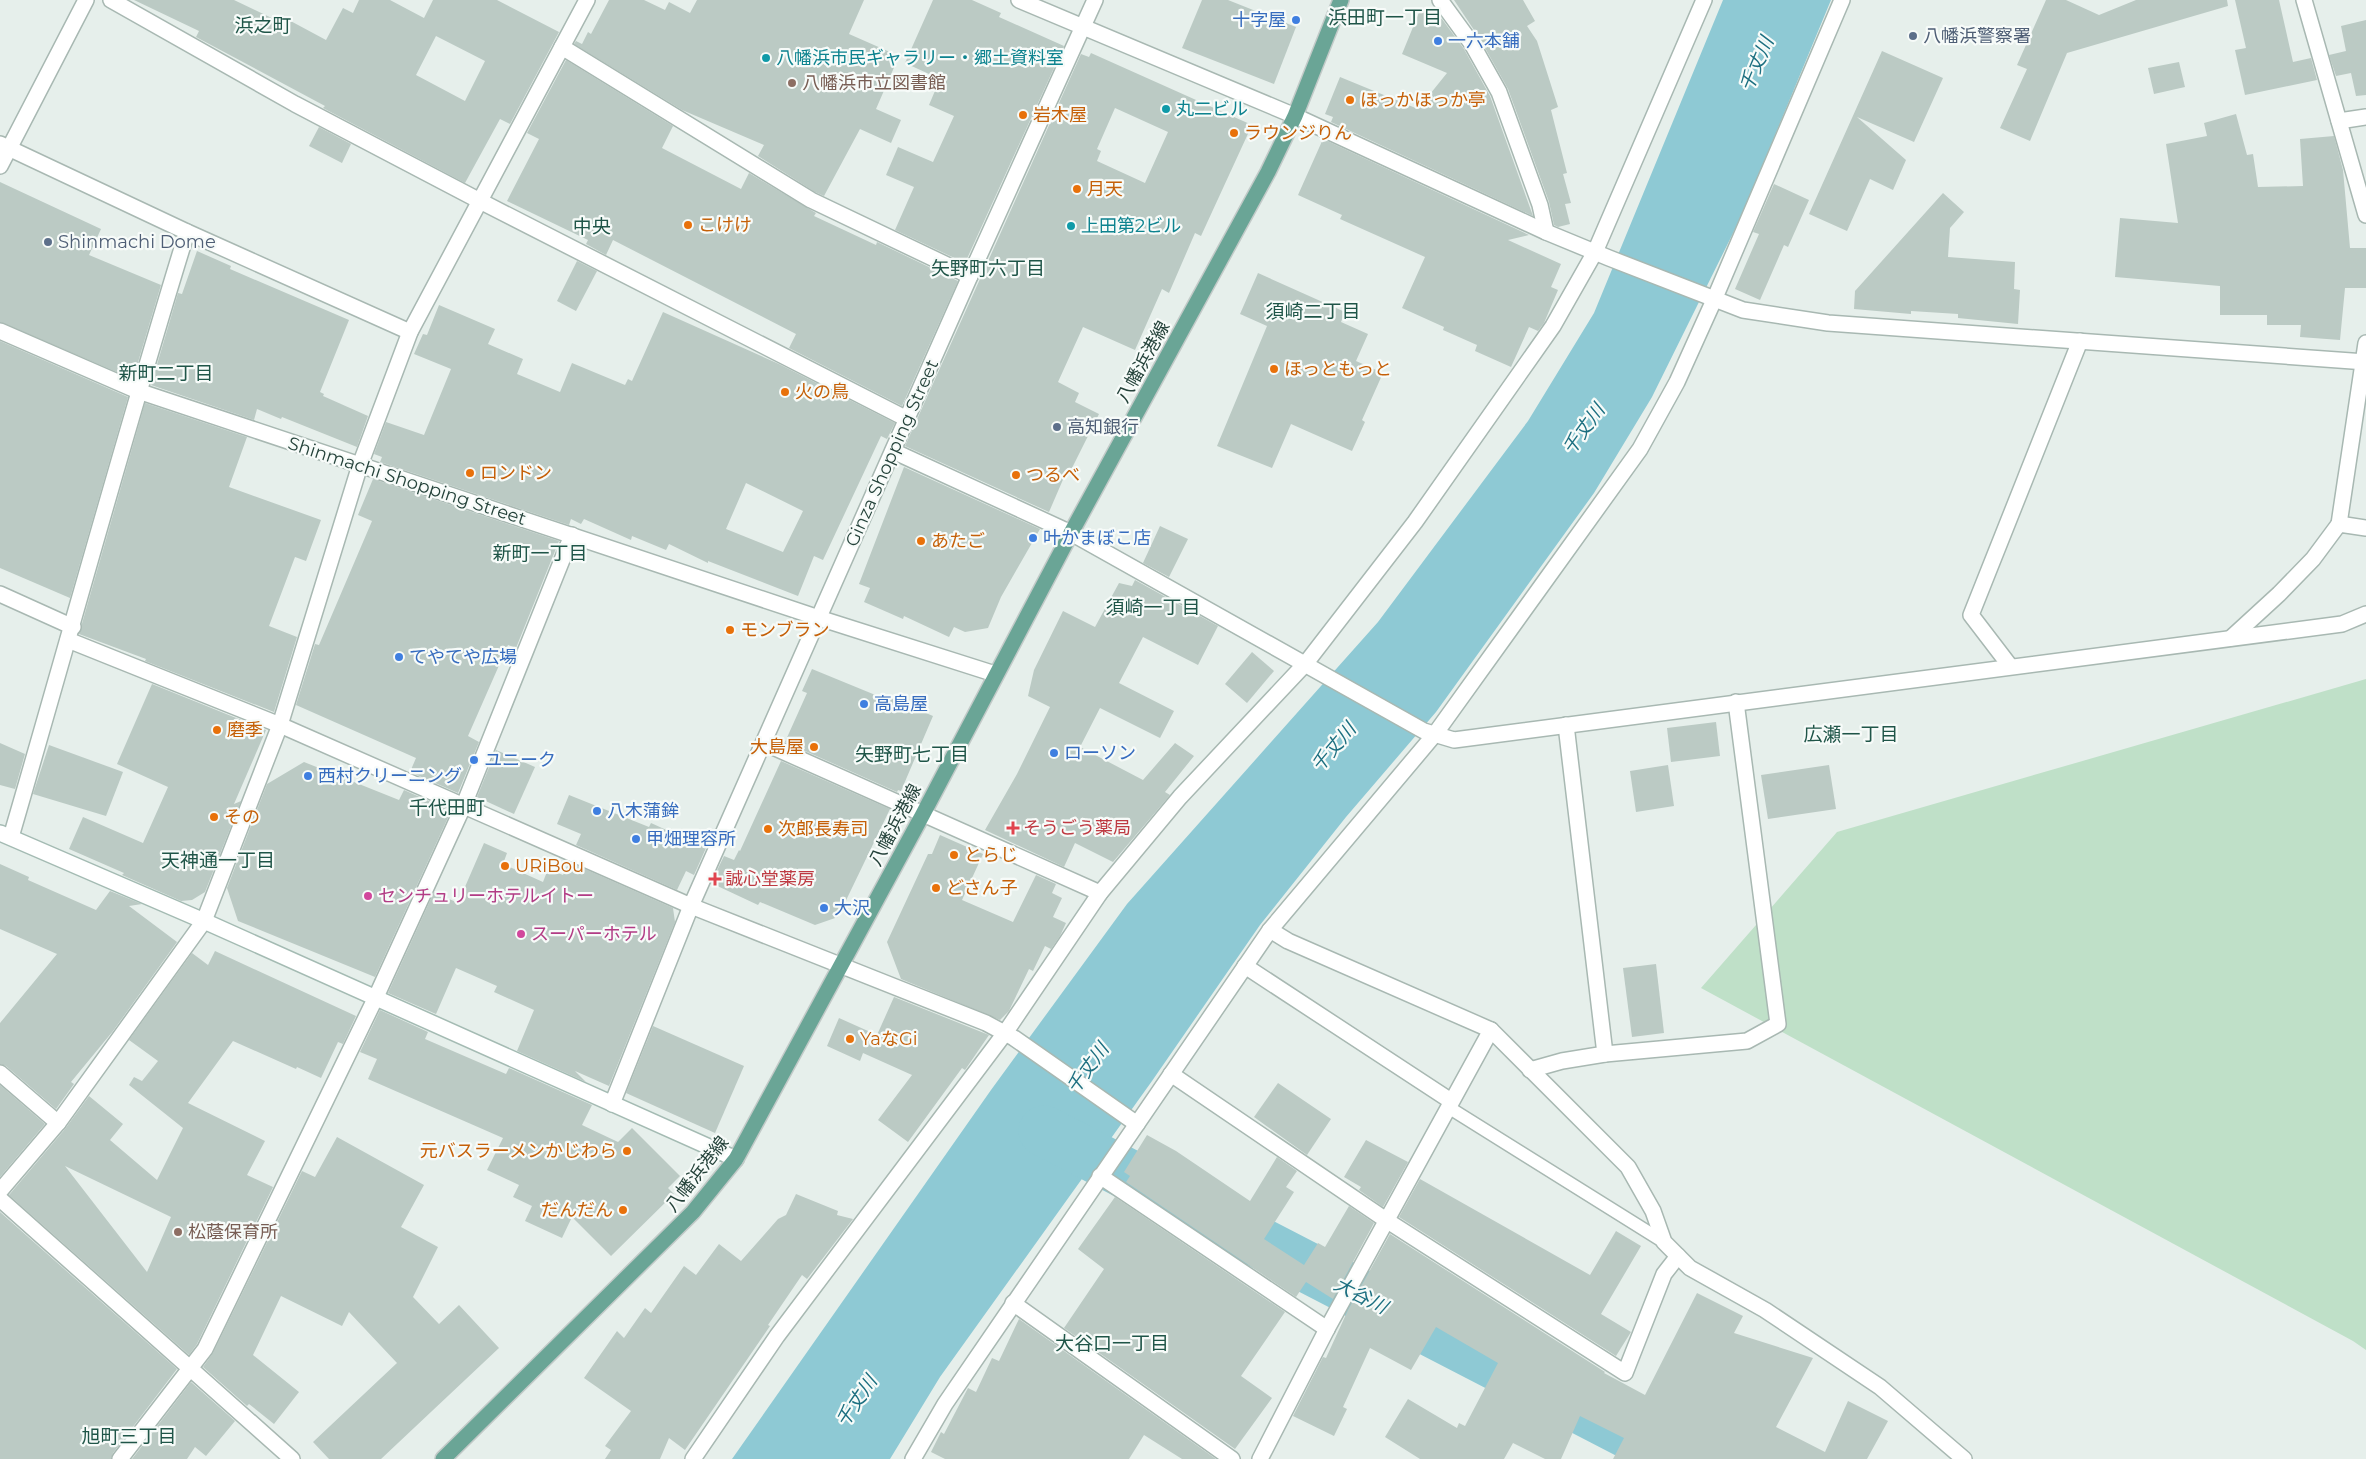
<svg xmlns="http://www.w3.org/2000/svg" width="2366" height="1459" viewBox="0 0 2366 1459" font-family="Montserrat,'Noto Sans JP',sans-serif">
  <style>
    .green { fill: #bfe0c8 }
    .water { fill: #8ec9d4 }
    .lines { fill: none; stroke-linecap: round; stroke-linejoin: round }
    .river { stroke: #8ec9d4; stroke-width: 51 }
    .building { fill: #bbcac4; fill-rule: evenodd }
    .lane-casing { stroke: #a8b8b2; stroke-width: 15 }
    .street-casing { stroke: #a8b8b2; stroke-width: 18 }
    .secondary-casing { stroke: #a4bbb3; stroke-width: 18 }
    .primary-casing { stroke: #c2cac8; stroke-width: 18 }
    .lane { stroke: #fff; stroke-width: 12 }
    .street { stroke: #fff; stroke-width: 15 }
    .secondary { stroke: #fff; stroke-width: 15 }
    .primary { stroke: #6aa596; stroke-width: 15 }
    .shop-dot { fill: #3f7fe0; stroke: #f7fbf9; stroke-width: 2 }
    .service-dot { fill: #5c6f8a; stroke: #f7fbf9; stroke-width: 2 }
    .culture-dot { fill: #0f9aa8; stroke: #f7fbf9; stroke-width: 2 }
    .education-dot { fill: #8d6e63; stroke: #f7fbf9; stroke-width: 2 }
    .food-dot { fill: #e8710a; stroke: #f7fbf9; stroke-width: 2 }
    .health-dot { fill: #e0444e; stroke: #f7fbf9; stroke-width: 2 }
    .hotel-dot { fill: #d1479c; stroke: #f7fbf9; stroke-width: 2 }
    .labels { text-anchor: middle; stroke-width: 4.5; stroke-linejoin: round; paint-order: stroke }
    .shop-label { font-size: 18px; fill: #366cbe; stroke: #f7fbf9; text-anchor: start }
    .service-label { font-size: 18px; fill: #4e5e75; stroke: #f7fbf9; text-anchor: start }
    .culture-label { font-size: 18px; fill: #0d838f; stroke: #f7fbf9; text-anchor: start }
    .education-label { font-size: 18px; fill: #785e54; stroke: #f7fbf9; text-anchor: start }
    .food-label { font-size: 18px; fill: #c56008; stroke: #f7fbf9; text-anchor: start }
    .street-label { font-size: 18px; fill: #24423a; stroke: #f7fbf9 }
    .health-label { font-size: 18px; fill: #be3a42; stroke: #f7fbf9; text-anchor: start }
    .hotel-label { font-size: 18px; fill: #b23c85; stroke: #f7fbf9; text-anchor: start }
    .neighbourhood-label { font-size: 19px; fill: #1f5548; stroke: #f7fbf9 }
    .water-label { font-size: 19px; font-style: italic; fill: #1c6f80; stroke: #f7fbf9 }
  </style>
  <rect width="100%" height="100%" fill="#e6efeb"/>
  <polygon class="green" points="2366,679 2366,1350 2353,1341 1701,988 1837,832"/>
  <polygon class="water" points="1723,0 1831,0 1742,215 1652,397 1594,493 1436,712 1346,817 1260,925 1152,1081 940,1377 890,1459 732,1459 991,1090 1127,904 1378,622 1528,421 1594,313"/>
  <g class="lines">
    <polyline class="river" points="1044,1131 1678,1459"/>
  </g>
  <g class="building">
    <path d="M134,0H234L282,23L285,18L326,40L343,8L353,13L359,0H390L424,18L433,0H497L559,32L510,124L500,119L465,183L323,108L325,106L196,37L199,31ZM436,36L485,61L465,101L416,75Z"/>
    <polygon points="609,0 644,0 665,10 669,2 690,13 697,0 864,0 849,34 899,56 876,109 901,120 891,143 860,129 824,196 815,192 758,156 764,145 682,110 574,44 576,41 582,44 588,32 591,34"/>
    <polygon points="933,0 972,0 1001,13 999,17 1064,46 965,263 895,230 914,187 886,175 898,147 933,162 954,116 929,105 940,79 905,63"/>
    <polygon points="1202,0 1228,0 1296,27 1274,84 1182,48"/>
    <polygon points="1454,0 1523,0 1535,21 1527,26 1537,41 1558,107 1551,110 1567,173 1563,174 1571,203 1565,204 1570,224 1558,227 1554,225 1549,202 1508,89 1480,39"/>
    <polygon points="2046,0 2066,0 2099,15 2136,0 2227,0 2228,6 2067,53 2030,141 2000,128 2027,69 2017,65"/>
    <polygon points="2235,0 2279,0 2293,62 2311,58 2317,80 2245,95 2235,50 2246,48"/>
    <polygon points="1420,10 1442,19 1464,49 1490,96 1533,216 1331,122 1333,117 1325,114 1340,77 1418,109 1447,73 1402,54"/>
    <polygon points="2366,20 2366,95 2356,96 2351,73 2336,76 2329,55 2346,51 2341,26"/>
    <polygon points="1882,51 1943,78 1914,142 1857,117 1906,160 1893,190 1870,179 1847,231 1809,214"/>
    <path d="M1091,53L1252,125L1201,236L1195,233L1169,293L1162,289L1135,350L1083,327L1058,382L1079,393L1075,402L1099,414L1071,470L1068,468L1049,512L905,446L1081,54L1089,57ZM1115,108L1168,132L1145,183L1097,161L1101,151L1097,149Z"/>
    <polygon points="566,60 673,126 662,148 741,189 749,173 816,213 814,216 876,245 877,242 958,281 902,406 789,348 796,334 613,240 606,255 586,244 588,240 507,201 539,139 527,133"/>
    <polygon points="2179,62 2185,87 2154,94 2148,68"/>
    <polygon points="2236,114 2247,155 2253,154 2258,187 2303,186 2300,139 2334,136 2343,170 2350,248 2366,248 2366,288 2345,288 2340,340 2300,337 2301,325 2267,325 2267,315 2220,315 2220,286 2115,277 2120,218 2178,223 2166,144 2207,136 2204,123"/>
    <polygon points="319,127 351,144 342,163 309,146"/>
    <polygon points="1323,139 1529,235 1508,240 1561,264 1551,287 1558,290 1544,323 1538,331 1529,327 1511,367 1475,351 1477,345 1443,330 1444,327 1402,308 1425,257 1340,219 1342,215 1298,195"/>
    <polygon points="0,182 101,229 89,255 161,285 133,379 0,322"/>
    <polygon points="1774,184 1809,200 1788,247 1784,245 1760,300 1735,289 1759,234 1753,232"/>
    <polygon points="1943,193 1964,212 1950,228 1948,257 2015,262 2014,289 2020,290 2018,324 1958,318 1958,314 1911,311 1911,314 1854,309 1855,291"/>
    <polygon points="197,251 231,266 230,269 349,320 320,392 324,394 323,396 368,416 357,447 282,417 281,419 257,409 254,420 151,385 178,293 182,294"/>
    <polygon points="577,261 597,271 576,311 557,301"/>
    <polygon points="1258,273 1345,312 1341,322 1368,334 1356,361 1383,373 1362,420 1365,422 1352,451 1291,424 1272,468 1217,446 1267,326 1240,314"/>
    <path d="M439,305L495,329L488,344L523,359L517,374L560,392L572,363L625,385L628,379L632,381L663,312L779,364L895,423L887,439L881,436L823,560L814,556L798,596L708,561V563L669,544L666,550L632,536L631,540L584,519L581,524L571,519L569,525L380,462L382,457L374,454L386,422L424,435L451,369L414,354L423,334L427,335ZM746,483L803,511L783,552L726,529Z"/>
    <polygon points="0,341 128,397 70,598 0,568"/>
    <polygon points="145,403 247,437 229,487 321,520 306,561 295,557 269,626 297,637 274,712 145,661 146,659 79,634"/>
    <polygon points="904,467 1040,529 1001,597 988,628 965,632 954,627 949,637 904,616 903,619 864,602 870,588 859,584"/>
    <polygon points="373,479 559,541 516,648 508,645 468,736 479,742 458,793 410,772 416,758 296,705 315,644 319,645 372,521 358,515"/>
    <polygon points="1160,526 1188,539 1169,577 1143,563"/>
    <polygon points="1135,580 1218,626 1198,665 1143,637 1119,683 1174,711 1160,738 1100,708 1080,747 1143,780 1175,743 1194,756 1165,792 1170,795 1113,862 1075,843 1064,867 985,830 1017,774 1050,707 1028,696 1034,670 1063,611 1095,627 1119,583 1132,586"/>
    <polygon points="1252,652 1274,671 1247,703 1225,684"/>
    <polygon points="812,669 890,701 891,698 933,716 901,791 898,790 897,792 785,742 807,693 802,691"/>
    <polygon points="152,684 266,730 234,804 241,801 205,892 192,900 181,901 122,875 124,873 69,849 83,817 143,843 168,787 117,764"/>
    <polygon points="1716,722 1720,756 1671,762 1667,728"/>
    <polygon points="0,743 25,754 15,789 0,785"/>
    <polygon points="49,745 123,772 106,816 33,794"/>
    <polygon points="496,750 535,767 514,814 477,797"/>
    <polygon points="781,761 890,809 838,917 815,925 760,902 758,905 711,883 724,856 734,860 739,850 740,851"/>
    <polygon points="304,762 399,800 404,790 451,811 375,977 238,921 227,888 267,784"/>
    <polygon points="1668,765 1674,806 1636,812 1630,771"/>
    <polygon points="1829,765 1836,809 1768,819 1761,775"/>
    <polygon points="569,795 649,827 651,823 706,848 694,875 686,871 677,890 576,845 581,834 557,824"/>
    <polygon points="940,835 983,854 962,900 1013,922 1036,875 1056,884 1052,893 1062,898 1053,917 1066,923 1060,936 1051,949 1045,946 1033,971 1029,969 1009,1011 1000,1020 901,979 887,942 928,854 932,854"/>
    <polygon points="484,843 507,853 503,864 543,882 548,869 563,875 569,862 673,908 675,922 609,1086 575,1071 586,1082 517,1051 534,1010 494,992 497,986 456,968 436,1014 388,993 434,892 458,903"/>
    <polygon points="0,864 29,877 28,880 96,910 110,891 142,904 129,906 177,942 113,1031 71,1082 74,1084 56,1109 6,1066 0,1064 0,1023 57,954 0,929"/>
    <path d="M215,951L356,1016L343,1044L338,1042L321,1078L297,1067L296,1069L233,1041L188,1103L265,1141L247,1175L273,1187L197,1344L189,1355L9,1195L65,1129L89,1096L123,1124L110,1140L157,1180L183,1128L129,1085L134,1077L142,1081L158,1061L129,1040L192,953L208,965ZM65,1166L171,1217L147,1272Z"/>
    <polygon points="1656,964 1664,1033 1632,1037 1623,968"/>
    <polygon points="894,997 989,1035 965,1070 962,1068 908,1142 878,1120 912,1075 863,1053 860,1061 827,1046 839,1018 877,1035"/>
    <polygon points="380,1010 428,1032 425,1039 506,1074 509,1068 592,1105 582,1125 618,1142 632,1128 680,1176 668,1188 674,1194 611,1256 572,1217 562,1238 525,1221 532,1206 513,1197 519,1185 487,1170 503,1138 368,1079 377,1059 360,1052"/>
    <polygon points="653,1026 744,1066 715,1133 626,1093"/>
    <polygon points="1278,1083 1331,1119 1307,1155 1254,1117"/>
    <polygon points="0,1085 45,1124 0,1177"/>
    <polygon points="1147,1135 1176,1151 1250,1201 1277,1157 1297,1171 1286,1187 1294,1192 1264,1239 1304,1265 1318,1243 1325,1247 1349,1206 1374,1223 1333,1299 1306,1282 1296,1297 1126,1182 1130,1176 1124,1172"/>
    <polygon points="337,1137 424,1185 401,1227 438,1247 413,1297 439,1324 459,1305 499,1348 381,1459 329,1459 313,1442 397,1363 349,1312 342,1326 281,1296 253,1355 299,1392 274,1424 249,1404 247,1406 203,1367 213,1353 302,1171 315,1177"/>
    <polygon points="1366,1140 1408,1162 1383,1207 1359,1190 1361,1187 1344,1177"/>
    <polygon points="1420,1179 1590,1275 1616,1231 1641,1246 1601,1314 1631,1332 1616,1356 1399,1217"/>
    <polygon points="796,1194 838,1211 837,1215 853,1219 807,1279 802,1275 768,1325 770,1326 685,1450 669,1438 660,1459 605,1459 611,1450 605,1446 631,1411 584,1378 617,1331 624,1338 645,1308 651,1313 684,1266 696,1275 719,1244 741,1261 778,1219 786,1215"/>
    <polygon points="1115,1197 1285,1312 1241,1376 1272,1398 1235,1449 1064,1328 1104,1269 1078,1249"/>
    <polygon points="0,1212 177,1369 113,1453 111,1459 0,1459"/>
    <polygon points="1390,1234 1605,1372 1604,1373 1645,1395 1697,1293 1743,1316 1734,1333 1813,1358 1776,1427 1825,1452 1848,1401 1888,1421 1867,1459 1613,1459 1624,1438 1580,1416 1561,1459 1545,1459 1513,1443 1504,1459 1420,1459 1385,1437 1408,1399 1457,1428 1459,1423 1465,1426 1498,1363 1436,1327 1411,1370 1370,1348 1343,1407 1347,1409 1334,1436 1293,1416 1323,1357 1326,1358 1348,1310"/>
    <polygon points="1019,1319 1216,1459 1182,1459 1144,1435 1129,1459 945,1459 931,1452 941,1432 944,1434 968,1388 976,1392 992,1358 999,1361"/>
    <polygon points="191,1382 235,1421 206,1456 195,1447 187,1459 132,1459"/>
  </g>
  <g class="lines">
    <g class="lane-casing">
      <polyline id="lane" points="1448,1107 1664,1242"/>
    </g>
    <g class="street-casing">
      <g id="street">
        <polyline points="111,0 295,104 480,201 907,419"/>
        <polyline points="1019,0 1295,116 1546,232 1609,258 1743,310 1828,323 2366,362"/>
        <polyline points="1440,0 1472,44 1499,92 1540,205 1546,232"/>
        <polyline points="2304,0 2366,215"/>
        <polyline points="562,47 811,200 970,276"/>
        <polyline points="2339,121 2366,117"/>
        <polyline points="0,144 187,232 410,332"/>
        <polyline points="0,166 86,0"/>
        <polyline points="0,331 138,391 819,618 995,674"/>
        <polyline points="893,451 1071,533 1424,731 1454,740 2342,624 2366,614"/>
        <polyline points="2339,524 2366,343"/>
        <polyline points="0,594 73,627"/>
        <polyline points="2231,638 2279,594 2313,559 2339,524 2366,528"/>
        <polyline points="68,640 280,725 691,906 986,1023 1014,1038 1137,1124"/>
        <polyline points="2010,666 1971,615 2080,341"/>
        <polyline points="764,743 1100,893"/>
        <path d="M11,837C70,635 125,432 187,232"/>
        <polyline points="1270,930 1288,941 1491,1030 1628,1167 1653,1211 1664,1242 1690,1268 1765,1310 1880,1387 1964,1459"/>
        <polyline points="1245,966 1451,1101"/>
        <polyline points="1605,1054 1747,1041 1778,1024 1736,702"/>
        <polyline points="1530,1070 1562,1061 1605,1054 1566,725"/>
        <polyline points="0,1073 58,1123"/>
        <polyline points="1171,1074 1386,1220 1625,1373 1664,1274 1678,1256"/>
        <polyline points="612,1104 691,906 970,276 1095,0"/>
        <polyline points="1100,1176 1327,1329"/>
        <polyline points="0,1191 58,1123 204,921 280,725 360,465 410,332 587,0"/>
        <polyline points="0,1199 292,1459"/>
        <polyline points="1013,1303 1232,1459"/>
        <polyline points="120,1459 205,1349 376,997 463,807 572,535"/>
        <polyline points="693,1459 777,1336 1005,1033 1100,893 1180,797 1306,663 1415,522 1553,326 1595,252 1704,0"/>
        <polyline points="913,1459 945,1404 1270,930 1435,734 1640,449 1677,382 1714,300 1842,0"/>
        <polyline points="1260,1459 1327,1329 1491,1030"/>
      </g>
    </g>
    <g class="secondary-casing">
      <polyline id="secondary" points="0,833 204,921 736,1159"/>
    </g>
    <g class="primary-casing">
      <polyline id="primary" points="443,1459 693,1212 736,1159 923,814 1071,533 1268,172 1295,116 1341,0"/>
    </g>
    <use href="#lane" class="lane"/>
    <use href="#street" class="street"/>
    <use href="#secondary" class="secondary"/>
    <use href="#primary" class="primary"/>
  </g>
  <g class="shop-dot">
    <circle cx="1296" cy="20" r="5"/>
    <circle cx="1438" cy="41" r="5"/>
    <circle cx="1033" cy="538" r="5"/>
    <circle cx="399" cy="657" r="5"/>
    <circle cx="864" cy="704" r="5"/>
    <circle cx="1054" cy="753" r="5"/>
    <circle cx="474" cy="760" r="5"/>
    <circle cx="308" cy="776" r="5"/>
    <circle cx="597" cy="811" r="5"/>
    <circle cx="636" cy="839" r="5"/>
    <circle cx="824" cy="908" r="5"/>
  </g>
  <g class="service-dot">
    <circle cx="1913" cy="36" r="5"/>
    <circle cx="48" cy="242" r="5"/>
    <circle cx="1057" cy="427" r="5"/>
  </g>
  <g class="culture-dot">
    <circle cx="766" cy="58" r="5"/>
    <circle cx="1166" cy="109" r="5"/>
    <circle cx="1071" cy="226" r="5"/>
  </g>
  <g class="education-dot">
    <circle cx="792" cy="83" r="5"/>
    <circle cx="178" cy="1232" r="5"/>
  </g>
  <g class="food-dot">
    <circle cx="1350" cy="100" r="5"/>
    <circle cx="1023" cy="115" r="5"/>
    <circle cx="1234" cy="133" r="5"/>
    <circle cx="1077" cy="189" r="5"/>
    <circle cx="688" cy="225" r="5"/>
    <circle cx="1274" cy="369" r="5"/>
    <circle cx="785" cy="392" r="5"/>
    <circle cx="470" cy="473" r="5"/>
    <circle cx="1016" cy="475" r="5"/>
    <circle cx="921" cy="541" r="5"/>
    <circle cx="730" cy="630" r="5"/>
    <circle cx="217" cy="730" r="5"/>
    <circle cx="814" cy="747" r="5"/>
    <circle cx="214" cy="817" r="5"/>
    <circle cx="768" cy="829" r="5"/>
    <circle cx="954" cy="855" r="5"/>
    <circle cx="505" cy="866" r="5"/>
    <circle cx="936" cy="888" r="5"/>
    <circle cx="850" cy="1039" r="5"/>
    <circle cx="627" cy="1151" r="5"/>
    <circle cx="623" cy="1210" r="5"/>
  </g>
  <g class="health-dot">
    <path d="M1010.5 820.5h5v5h5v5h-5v5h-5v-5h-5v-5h5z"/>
    <path d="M712.5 871.5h5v5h5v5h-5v5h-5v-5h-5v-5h5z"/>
  </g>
  <g class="hotel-dot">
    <circle cx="368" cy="896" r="5"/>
    <circle cx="521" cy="934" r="5"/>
  </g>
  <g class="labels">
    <g class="shop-label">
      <text x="1286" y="26" text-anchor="end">十字屋</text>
      <text x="1448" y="47">一六本舗</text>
      <text x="1043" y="544">叶かまぼこ店</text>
      <text x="409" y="663">てやてや広場</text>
      <text x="874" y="710">高島屋</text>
      <text x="1064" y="759">ローソン</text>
      <text x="484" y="766">ユニーク</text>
      <text x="318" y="782">西村クリーニング</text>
      <text x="607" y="817">八木蒲鉾</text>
      <text x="646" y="845">甲畑理容所</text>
      <text x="834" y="914">大沢</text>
    </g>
    <g class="service-label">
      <text x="1923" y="42">八幡浜警察署</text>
      <text x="58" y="248">Shinmachi Dome</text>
      <text x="1067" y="433">高知銀行</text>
    </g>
    <g class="culture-label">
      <text x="776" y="64">八幡浜市民ギャラリー・郷土資料室</text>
      <text x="1176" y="115">丸二ビル</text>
      <text x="1081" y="232">上田第2ビル</text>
    </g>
    <g class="education-label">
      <text x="802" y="89">八幡浜市立図書館</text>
      <text x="188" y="1238">松蔭保育所</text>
    </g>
    <g class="food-label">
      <text x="1360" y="106">ほっかほっか亭</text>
      <text x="1033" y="121">岩木屋</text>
      <text x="1244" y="139">ラウンジりん</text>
      <text x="1087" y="195">月天</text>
      <text x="698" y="231">こけけ</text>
      <text x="1284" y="375">ほっともっと</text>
      <text x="795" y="398">火の鳥</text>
      <text x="480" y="479">ロンドン</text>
      <text x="1026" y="481">つるべ</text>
      <text x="931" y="547">あたご</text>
      <text x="740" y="636">モンブラン</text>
      <text x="227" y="736">磨季</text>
      <text x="804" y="753" text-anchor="end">大島屋</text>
      <text x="224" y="823">その</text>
      <text x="778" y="835">次郎長寿司</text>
      <text x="964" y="861">とらじ</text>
      <text x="515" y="872">URiBou</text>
      <text x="946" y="894">どさん子</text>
      <text x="860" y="1045">YaなGi</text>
      <text x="617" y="1157" text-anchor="end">元バスラーメンかじわら</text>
      <text x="613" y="1216" text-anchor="end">だんだん</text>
    </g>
    <g class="street-label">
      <text transform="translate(1143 362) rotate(-61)" y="6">八幡浜港線</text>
      <text transform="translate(892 453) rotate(-66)" y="6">Ginza Shopping Street</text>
      <text transform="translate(407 481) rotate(18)" y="6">Shinmachi Shopping Street</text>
      <text transform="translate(895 825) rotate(-62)" y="6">八幡浜港線</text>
      <text transform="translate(697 1174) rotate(-52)" y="6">八幡浜港線</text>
    </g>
    <g class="health-label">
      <text x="1023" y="834">そうごう薬局</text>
      <text x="725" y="885">誠心堂薬房</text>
    </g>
    <g class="hotel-label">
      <text x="378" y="902">センチュリーホテルイトー</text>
      <text x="531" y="940">スーパーホテル</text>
    </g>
    <g class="neighbourhood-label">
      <text x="1385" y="24">浜田町一丁目</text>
      <text x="263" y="32">浜之町</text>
      <text x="592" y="233">中央</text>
      <text x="988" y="275">矢野町六丁目</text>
      <text x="1313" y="318">須崎二丁目</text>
      <text x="166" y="380">新町二丁目</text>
      <text x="540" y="560">新町一丁目</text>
      <text x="1153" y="614">須崎一丁目</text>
      <text x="1851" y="741">広瀬一丁目</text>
      <text x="912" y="761">矢野町七丁目</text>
      <text x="447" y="814">千代田町</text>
      <text x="218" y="867">天神通一丁目</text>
      <text x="1112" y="1350">大谷口一丁目</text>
      <text x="129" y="1443">旭町三丁目</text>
    </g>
    <g class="water-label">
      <text transform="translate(1756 64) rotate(-67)" y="7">千丈川</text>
      <text transform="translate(1583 429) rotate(-54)" y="7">千丈川</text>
      <text transform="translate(1333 747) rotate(-50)" y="7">千丈川</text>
      <text transform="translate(1087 1068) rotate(-54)" y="7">千丈川</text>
      <text transform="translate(1361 1295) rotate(27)" y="7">大谷川</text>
      <text transform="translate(856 1401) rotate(-56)" y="7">千丈川</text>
    </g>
  </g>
</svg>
